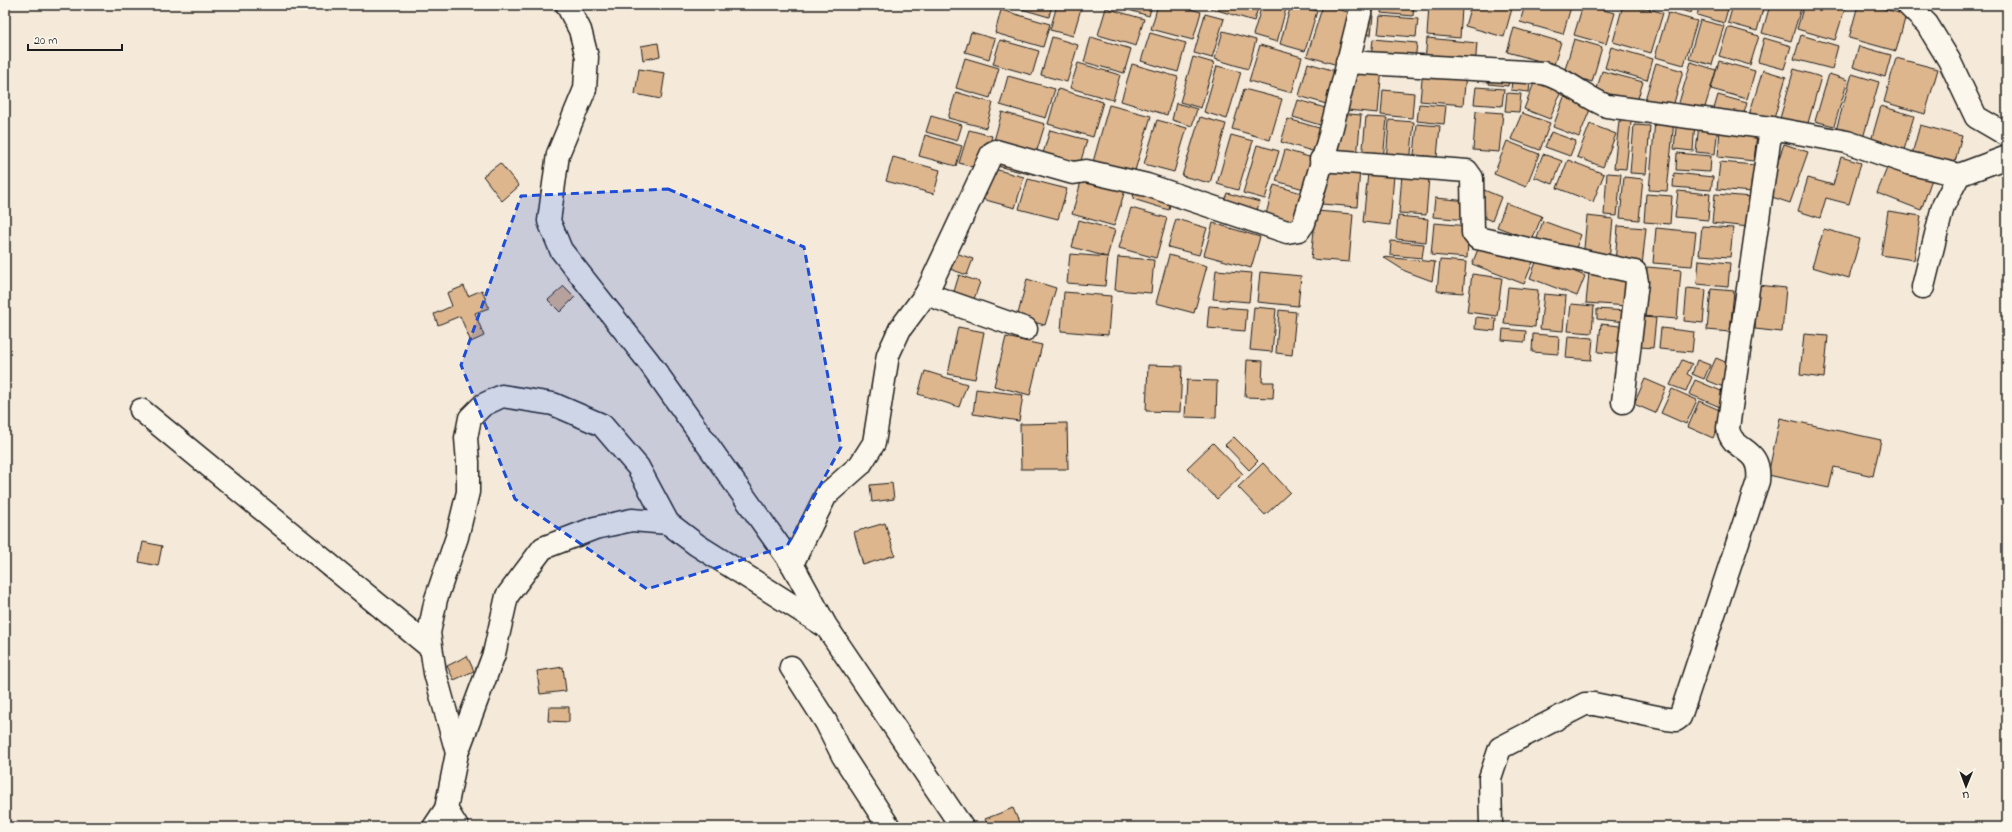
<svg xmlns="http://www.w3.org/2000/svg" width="2012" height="832" viewBox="0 0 2012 832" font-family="'Indie Flower',sans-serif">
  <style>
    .building { fill: #ddb68e; stroke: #1c1c1c }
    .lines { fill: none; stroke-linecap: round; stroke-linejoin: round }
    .minor-casing { stroke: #1c1c1c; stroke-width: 25 }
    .minor { stroke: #fbf7ec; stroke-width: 22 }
    .marked { fill: #1d4ed8; fill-opacity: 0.2; stroke: #1d4ed8; stroke-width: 3; stroke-dasharray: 8 5; stroke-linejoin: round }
  </style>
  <rect width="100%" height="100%" fill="#f5ead9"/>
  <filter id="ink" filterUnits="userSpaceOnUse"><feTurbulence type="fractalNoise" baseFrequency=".025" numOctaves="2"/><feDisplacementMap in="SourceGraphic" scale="8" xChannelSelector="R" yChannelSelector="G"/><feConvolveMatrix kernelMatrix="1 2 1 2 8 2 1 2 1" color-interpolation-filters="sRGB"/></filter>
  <g filter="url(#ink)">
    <g class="building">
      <polygon points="1008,5 1052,5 1049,17"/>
      <polygon points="1057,5 1082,5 1073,36 1050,30"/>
      <polygon points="1112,5 1152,5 1149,16"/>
      <polygon points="1158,5 1177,5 1201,12 1193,40 1151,29"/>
      <polygon points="1211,5 1259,5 1254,21 1210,8"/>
      <polygon points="1262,5 1287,5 1277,42 1253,35"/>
      <polygon points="1291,5 1317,11 1305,51 1280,44"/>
      <polygon points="1323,5 1355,14 1341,66 1307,56"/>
      <polygon points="1364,5 1374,5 1371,35 1361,34"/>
      <polygon points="1382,5 1414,5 1413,16 1381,13"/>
      <polygon points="1429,5 1462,8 1460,38 1427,35"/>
      <polygon points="1471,5 1513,5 1504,37 1465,26"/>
      <polygon points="1525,5 1564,5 1571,7 1563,34 1520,22"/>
      <polygon points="1583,5 1615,13 1606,44 1574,35"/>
      <polygon points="1623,5 1636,5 1663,13 1651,53 1613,42"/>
      <polygon points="1664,5 1693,5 1691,13"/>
      <polygon points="1700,5 1729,5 1724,23 1697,15"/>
      <polygon points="1733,5 1764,5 1757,31 1728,23"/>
      <polygon points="1770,5 1802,5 1791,41 1762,33"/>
      <polygon points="1804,5 1846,5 1835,40 1797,29"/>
      <polygon points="1858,5 1870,5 1906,15 1896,51 1849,38"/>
      <polygon points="1106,8 1144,19 1136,46 1098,35"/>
      <polygon points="1001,10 1050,24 1043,47 995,33"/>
      <polygon points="1668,13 1697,21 1684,65 1655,57"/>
      <polygon points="1205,14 1224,19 1212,58 1194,53"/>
      <polygon points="1380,16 1418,19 1416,37 1378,34"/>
      <polygon points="1700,20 1724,26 1712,65 1689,59"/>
      <polygon points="1728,27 1759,36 1750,65 1719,56"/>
      <polygon points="1514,28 1561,42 1554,65 1507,52"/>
      <polygon points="1223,31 1256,40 1248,69 1215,59"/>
      <polygon points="971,32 995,39 989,59 965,52"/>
      <polygon points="1150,33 1186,43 1178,72 1141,61"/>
      <polygon points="1801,35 1838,46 1832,69 1794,59"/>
      <polygon points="1052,37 1078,45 1067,82 1041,75"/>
      <polygon points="1091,37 1131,49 1124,73 1084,62"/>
      <polygon points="1427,38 1477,43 1475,67 1425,62"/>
      <polygon points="1764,38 1791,46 1784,69 1758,62"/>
      <polygon points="1373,39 1417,43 1415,62 1371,58"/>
      <polygon points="1574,39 1602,47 1592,82 1564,73"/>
      <polygon points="1000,40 1039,51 1032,75 993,64"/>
      <polygon points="658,43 660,56 643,60 641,46"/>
      <polygon points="1260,45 1302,57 1292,93 1249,81"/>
      <polygon points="1859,46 1891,55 1885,77 1853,67"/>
      <polygon points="1611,47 1653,59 1647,80 1605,68"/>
      <polygon points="1193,57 1214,63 1201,108 1180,102"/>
      <polygon points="965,58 999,68 990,98 956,88"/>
      <polygon points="1896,58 1938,69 1925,114 1884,102"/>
      <polygon points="1719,61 1755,71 1747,99 1711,89"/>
      <polygon points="1691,62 1716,70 1703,114 1678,106"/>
      <polygon points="1078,63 1120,75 1113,100 1070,88"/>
      <polygon points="1308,63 1342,73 1333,106 1299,96"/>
      <polygon points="1656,63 1683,71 1672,110 1644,103"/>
      <polygon points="1132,64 1178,77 1167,115 1121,101"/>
      <polygon points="1351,64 1382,67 1378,113 1347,110"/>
      <polygon points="1217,66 1241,72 1227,119 1204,112"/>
      <polygon points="639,69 665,73 661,99 635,94"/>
      <polygon points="1423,69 1466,74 1463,105 1420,101"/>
      <polygon points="1794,69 1821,77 1806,130 1779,122"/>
      <polygon points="1490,70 1510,72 1508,86 1489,84"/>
      <polygon points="1763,70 1786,77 1773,122 1749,115"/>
      <polygon points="1602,71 1643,82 1635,108 1595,96"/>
      <polygon points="1513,72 1531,74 1529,92 1511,90"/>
      <polygon points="1829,74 1848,80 1834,126 1815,121"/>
      <polygon points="1852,74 1879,82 1863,138 1836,130"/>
      <polygon points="1537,75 1563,86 1550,119 1524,109"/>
      <polygon points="1008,76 1055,89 1046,118 1000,105"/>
      <polygon points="1476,87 1504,89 1502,106 1474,104"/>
      <polygon points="1058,89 1103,102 1093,137 1048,124"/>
      <polygon points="1244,89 1282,99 1270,140 1232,129"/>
      <polygon points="1383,90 1414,93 1412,118 1381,115"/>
      <polygon points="956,92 993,103 986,128 948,118"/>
      <polygon points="1507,93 1521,94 1519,112 1505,111"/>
      <polygon points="1718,95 1747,103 1742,120 1713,112"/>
      <polygon points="1564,97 1591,107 1579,137 1553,127"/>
      <polygon points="1298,100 1332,110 1327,127 1293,117"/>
      <polygon points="1176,103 1197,109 1192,126 1172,120"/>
      <polygon points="1419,104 1446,106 1444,124 1417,121"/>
      <polygon points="1109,105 1151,116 1134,174 1093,162"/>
      <polygon points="1881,106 1914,116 1904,150 1871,141"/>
      <polygon points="1476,111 1503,113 1499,152 1473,150"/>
      <polygon points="1002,112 1045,124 1034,160 992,148"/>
      <polygon points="1339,113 1361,115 1357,157 1335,155"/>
      <polygon points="1522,113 1550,123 1540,150 1511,139"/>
      <polygon points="931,116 962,125 957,141 926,132"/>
      <polygon points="1200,117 1226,124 1210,183 1182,176"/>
      <polygon points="1366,117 1387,118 1383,160 1362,158"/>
      <polygon points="1677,118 1695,120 1693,151 1674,149"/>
      <polygon points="1288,119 1326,130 1319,153 1281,142"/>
      <polygon points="1157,120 1187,128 1174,172 1144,164"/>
      <polygon points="1389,120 1414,122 1410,164 1386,162"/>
      <polygon points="1655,120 1674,121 1667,191 1649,190"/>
      <polygon points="1619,121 1631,122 1626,169 1614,168"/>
      <polygon points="1417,124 1440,126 1437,157 1414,155"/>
      <polygon points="1590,124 1616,134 1603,167 1577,157"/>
      <polygon points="1699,124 1718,126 1715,154 1696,152"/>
      <polygon points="1634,125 1650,126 1646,174 1630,173"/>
      <polygon points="1920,125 1962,136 1954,165 1912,154"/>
      <polygon points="1720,129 1757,133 1754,161 1718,157"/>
      <polygon points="969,130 992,136 983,170 959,163"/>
      <polygon points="1050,130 1087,140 1078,171 1041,160"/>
      <polygon points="1551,132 1576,141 1570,156 1545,147"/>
      <polygon points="925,135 962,146 956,166 919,156"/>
      <polygon points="1231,135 1253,141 1238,190 1217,184"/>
      <polygon points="1507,141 1539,154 1526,187 1494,174"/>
      <polygon points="1784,144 1808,152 1790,203 1766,195"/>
      <polygon points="1257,145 1279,151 1265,199 1243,193"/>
      <polygon points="1285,150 1316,159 1307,190 1276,181"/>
      <polygon points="1677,153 1711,156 1710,172 1676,170"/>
      <polygon points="997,154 1032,164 1029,174 993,165"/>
      <polygon points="1543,154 1562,161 1553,184 1534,177"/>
      <polygon points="893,157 940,170 934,194 886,181"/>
      <polygon points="1841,157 1861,163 1849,204 1826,198 1820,218 1798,211 1808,178 1833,185"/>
      <polygon points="1568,160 1604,174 1593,202 1557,188"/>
      <polygon points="1720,162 1755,165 1752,192 1717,189"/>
      <polygon points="500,163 519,186 502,201 483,176"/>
      <polygon points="1889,163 1932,179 1921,210 1877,193"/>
      <polygon points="1325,166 1360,169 1357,207 1322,204"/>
      <polygon points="990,168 1024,177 1015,208 982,199"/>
      <polygon points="1368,173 1394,175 1390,225 1363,222"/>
      <polygon points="1607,173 1621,174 1617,216 1604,215"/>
      <polygon points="1674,173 1713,177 1711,190 1673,187"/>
      <polygon points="1402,174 1429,177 1426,215 1399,213"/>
      <polygon points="1624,177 1643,179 1639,220 1620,218"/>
      <polygon points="1082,178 1125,190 1114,226 1072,214"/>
      <polygon points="1028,179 1067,189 1058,219 1019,209"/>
      <polygon points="1135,185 1171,195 1169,210 1133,199"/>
      <polygon points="1274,185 1305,194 1296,223 1266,214"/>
      <polygon points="1484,190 1501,197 1492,221 1475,214"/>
      <polygon points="1678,191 1710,194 1708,220 1675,217"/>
      <polygon points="1227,193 1260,202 1256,212 1223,203"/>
      <polygon points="1646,194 1672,196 1670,224 1644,222"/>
      <polygon points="1715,194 1752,197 1749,227 1712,223"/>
      <polygon points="1435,198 1469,201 1467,220 1433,217"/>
      <polygon points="1506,203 1542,216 1532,240 1497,227"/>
      <polygon points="1131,208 1167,218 1156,258 1119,248"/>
      <polygon points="1316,211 1353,214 1349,262 1311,259"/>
      <polygon points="1888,211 1921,216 1914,260 1881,255"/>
      <polygon points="1398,216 1428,219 1426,242 1396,239"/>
      <polygon points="1587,216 1613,219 1609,261 1583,259"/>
      <polygon points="1176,219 1207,228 1199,255 1168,247"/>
      <polygon points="1079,220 1115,230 1107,257 1072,247"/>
      <polygon points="1543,221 1581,235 1572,258 1535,244"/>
      <polygon points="1213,223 1260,237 1251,268 1204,255"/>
      <polygon points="1434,223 1469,226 1467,258 1431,255"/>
      <polygon points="1618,226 1646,228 1642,266 1615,263"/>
      <polygon points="1702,226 1733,228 1730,257 1699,255"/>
      <polygon points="1656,228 1696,232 1692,266 1653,263"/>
      <polygon points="1824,229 1860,239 1849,278 1812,267"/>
      <polygon points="1391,241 1424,244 1422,258 1390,255"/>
      <polygon points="1481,242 1533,262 1524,284 1472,264"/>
      <polygon points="956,253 973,259 967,275 950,269"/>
      <polygon points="1070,254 1108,257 1105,286 1067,283"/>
      <polygon points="1169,255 1207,266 1194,313 1156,303"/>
      <polygon points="1118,257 1154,260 1151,293 1115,290"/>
      <polygon points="1383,257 1435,262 1432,281 1405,271"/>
      <polygon points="1538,257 1585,276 1577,296 1530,278"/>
      <polygon points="1440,260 1466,262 1463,293 1437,291"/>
      <polygon points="1699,260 1730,263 1728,287 1697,284"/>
      <polygon points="1647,267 1681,270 1677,319 1642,316"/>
      <polygon points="1216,270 1252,273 1249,302 1213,299"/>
      <polygon points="1260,272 1301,276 1298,306 1257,302"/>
      <polygon points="1589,273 1631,276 1628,306 1586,303"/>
      <polygon points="1472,274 1502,278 1497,316 1467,312"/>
      <polygon points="959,275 980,282 973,302 953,295"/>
      <polygon points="1027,279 1056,288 1045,325 1017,318"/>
      <polygon points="1758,285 1786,288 1782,332 1755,329"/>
      <polygon points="464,286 468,296 482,290 489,308 475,313 484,336 471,342 460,316 438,325 434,314 452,306 447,293"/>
      <polygon points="564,286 575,297 560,312 548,300"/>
      <polygon points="1508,287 1538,290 1535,327 1504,324"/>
      <polygon points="1687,288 1706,290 1703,323 1684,321"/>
      <polygon points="1711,289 1734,291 1730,332 1707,330"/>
      <polygon points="1064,292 1111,296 1108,335 1061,331"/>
      <polygon points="1544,294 1566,296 1563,331 1540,329"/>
      <polygon points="1571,304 1594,306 1592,333 1568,331"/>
      <polygon points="1209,306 1247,309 1245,331 1207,328"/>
      <polygon points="1254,307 1276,309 1272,352 1250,350"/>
      <polygon points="1597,309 1626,311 1626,322 1597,319"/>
      <polygon points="1279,310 1296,312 1292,355 1276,353"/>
      <polygon points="1476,317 1496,319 1495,331 1475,329"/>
      <polygon points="1643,317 1656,318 1653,348 1641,347"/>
      <polygon points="1601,324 1629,327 1626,354 1598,352"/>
      <polygon points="958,327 984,332 975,379 948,374"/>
      <polygon points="1661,328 1694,332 1692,352 1659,349"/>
      <polygon points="1503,329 1526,331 1525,342 1502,340"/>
      <polygon points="1533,334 1559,336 1558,354 1532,352"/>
      <polygon points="1804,334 1828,336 1824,378 1800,375"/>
      <polygon points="1568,336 1593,338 1591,360 1566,358"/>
      <polygon points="1006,337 1042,345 1030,395 994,386"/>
      <polygon points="1716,358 1735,366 1726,388 1706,380"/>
      <polygon points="1247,360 1263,361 1262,382 1274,382 1273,398 1245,397"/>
      <polygon points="1682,360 1692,364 1687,374 1692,377 1686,391 1670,385"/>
      <polygon points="1697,360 1710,365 1704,379 1692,374"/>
      <polygon points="1148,365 1182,366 1180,412 1146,411"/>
      <polygon points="925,371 967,384 959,407 918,394"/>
      <polygon points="1645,379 1666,388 1655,413 1634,404"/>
      <polygon points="1187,380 1217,381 1216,418 1185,417"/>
      <polygon points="1695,380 1726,393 1720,407 1689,394"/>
      <polygon points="976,389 1023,395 1019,421 973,414"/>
      <polygon points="1672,389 1697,400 1686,424 1661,413"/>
      <polygon points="1699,401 1724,412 1713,438 1688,427"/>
      <polygon points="1780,418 1881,440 1873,476 1834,467 1829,488 1768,475"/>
      <polygon points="1067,423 1068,469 1021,469 1020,424"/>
      <polygon points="1234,437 1258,461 1249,470 1225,445"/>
      <polygon points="1213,443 1243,474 1217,499 1187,468"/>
      <polygon points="1263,463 1290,492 1265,515 1238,487"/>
      <polygon points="892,483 894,499 872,502 870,485"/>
      <polygon points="885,523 895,555 863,565 854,532"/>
      <polygon points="143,542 162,546 158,566 139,562"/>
      <polygon points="467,656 474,671 454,680 447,666"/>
      <polygon points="563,667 566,691 540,694 537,671"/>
      <polygon points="549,707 569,707 569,722 548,721"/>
      <polygon points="1013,808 1021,827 989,827 985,819"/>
    </g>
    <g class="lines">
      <g class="minor-casing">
        <g id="minor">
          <polyline points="567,5 580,30 587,57 585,89 558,154 549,221 561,250 649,362 792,564 826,626 962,827"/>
          <polyline points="1908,5 1927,24 1949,60 1976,117 2007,135"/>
          <path d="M1347,62L1543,73C1567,79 1584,97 1607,106L1771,128L1847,142L1908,163L1959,175"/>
          <polyline points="1321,160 1467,171 1472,178 1473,233 1477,238 1635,272 1637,282 1623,402"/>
          <polyline points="1923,287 1943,206 1959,175 2007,157"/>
          <polyline points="926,294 1026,329"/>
          <polyline points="141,410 431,648"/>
          <polyline points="792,564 826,495 860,465 874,443 888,355 900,329 926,294 992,153 996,151 1073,173 1086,171 1147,185 1287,232 1299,230 1304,223 1330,135 1362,5"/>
          <polyline points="791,667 826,722 843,756 889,827"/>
          <polyline points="457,753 494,654 507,596 543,548 595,528 632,520 668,523"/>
          <polyline points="446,809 457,827"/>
          <polyline points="434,827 446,809 457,753 435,673 429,633 436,599 457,537 468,492 468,462 466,438 470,418 483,405 502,396 553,404 602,425 638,467 668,523 697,545 825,626"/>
          <path d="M1491,827L1490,778L1500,748L1585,704H1594L1667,719L1676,720L1680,717L1758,481C1762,445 1731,453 1728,428L1771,128"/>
        </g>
      </g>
      <use href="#minor" class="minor"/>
    </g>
  </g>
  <path class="marked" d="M668,189L804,247L841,447L787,546L647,589L515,499L461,365L521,196Z"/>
  <rect width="2012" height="832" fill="none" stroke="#fbf7ec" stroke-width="20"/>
  <rect x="10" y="10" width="1992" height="812" fill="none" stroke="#1c1c1c" stroke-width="1.5" filter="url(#ink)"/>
  <g transform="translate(1966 786) rotate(181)" stroke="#fbf7ec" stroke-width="3" paint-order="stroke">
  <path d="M0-3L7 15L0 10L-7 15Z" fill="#1c1c1c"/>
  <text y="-6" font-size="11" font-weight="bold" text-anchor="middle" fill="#1c1c1c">U</text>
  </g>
  <path d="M28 44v6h94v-6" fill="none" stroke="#1c1c1c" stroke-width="2"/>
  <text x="34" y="44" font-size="12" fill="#1c1c1c" stroke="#fbf7ec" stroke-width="3" paint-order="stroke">20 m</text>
</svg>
